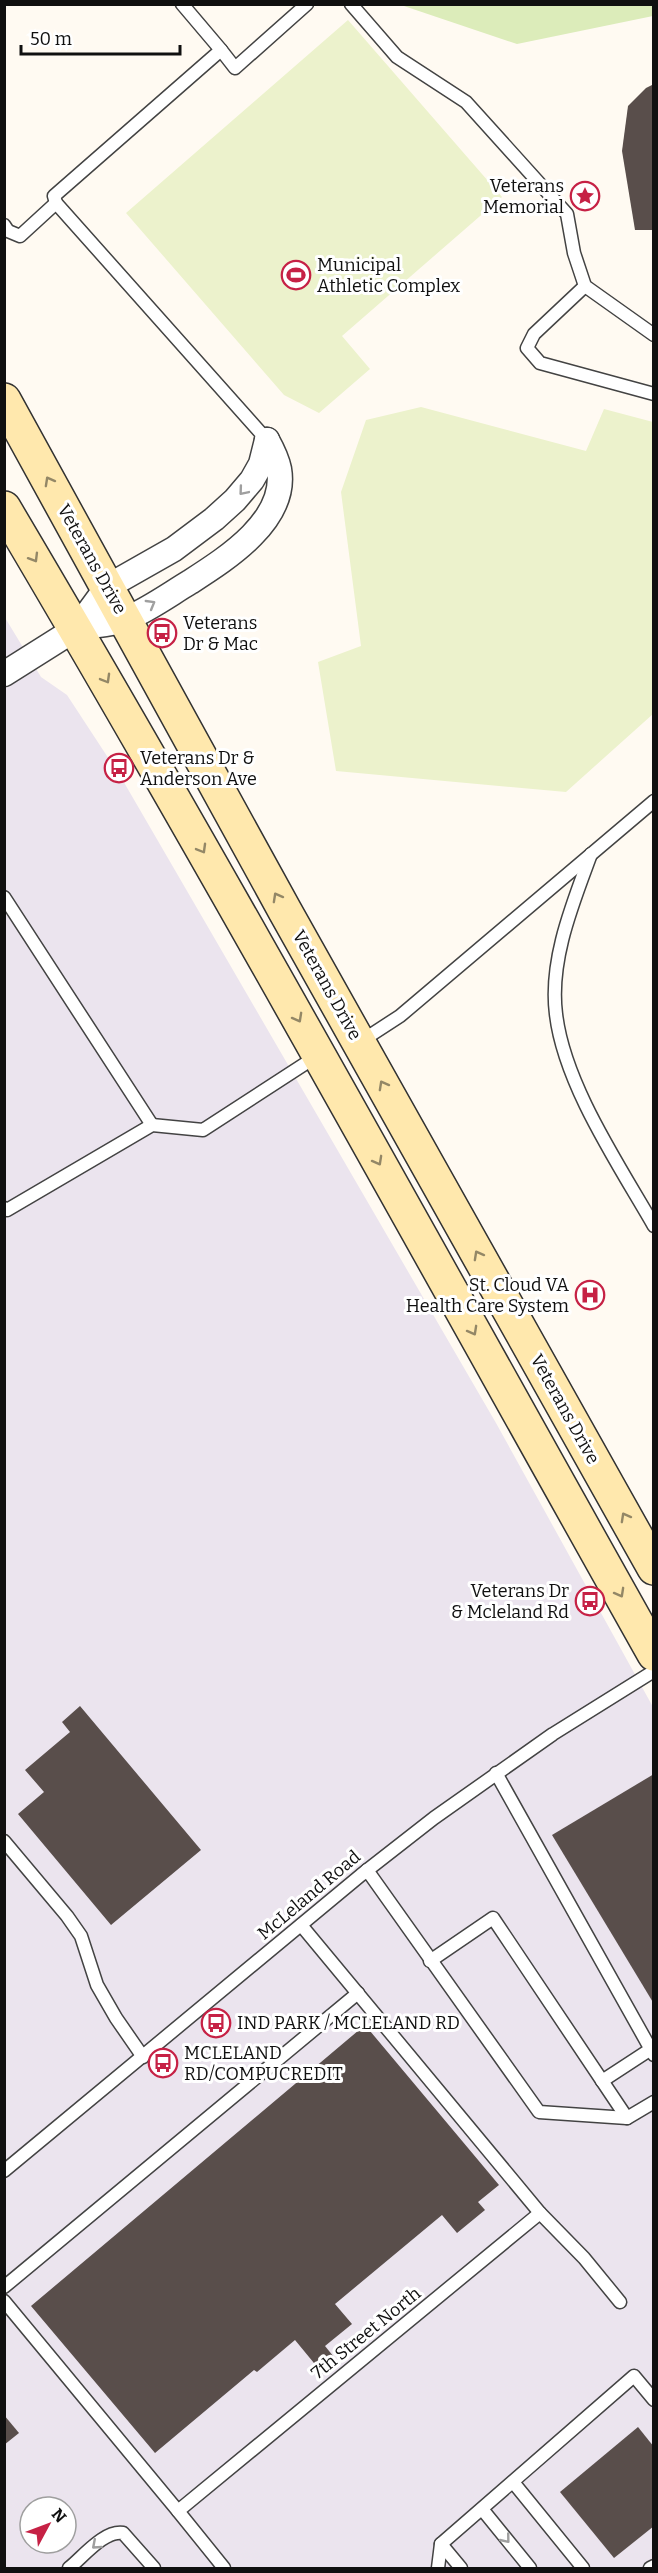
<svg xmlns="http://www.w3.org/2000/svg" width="658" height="2573" viewBox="0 0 658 2573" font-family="Bitter,serif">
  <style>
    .industrial { fill: #ebe4ee; fill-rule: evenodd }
    .green { fill: #dcecba }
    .pitch { fill: #ecf2cc }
    .building { fill: #594e4b }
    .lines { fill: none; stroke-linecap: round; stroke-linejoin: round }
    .service-casing { stroke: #434343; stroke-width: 15 }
    .minor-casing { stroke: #434343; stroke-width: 27 }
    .secondary-casing { stroke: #323232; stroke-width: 36 }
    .service { stroke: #fff; stroke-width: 12 }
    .minor { stroke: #fff; stroke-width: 24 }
    .secondary { stroke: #ffe8ad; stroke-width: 33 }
    .oneway { stroke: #938766 }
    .oneway2 { stroke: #9f9f9f }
    .labels { text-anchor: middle; stroke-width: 6; stroke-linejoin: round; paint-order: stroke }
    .poi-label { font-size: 18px; fill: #101010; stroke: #fff; text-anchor: start }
    .street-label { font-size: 18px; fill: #101010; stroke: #fff }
  </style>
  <rect width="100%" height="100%" fill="#fffaf2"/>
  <path class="industrial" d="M4,616L41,677L67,695L122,779L496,1423L653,1707V2568H5ZM30,2507H66V2543H30Z"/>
  <polygon class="green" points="653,4 653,16 517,44 401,5"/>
  <g class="pitch">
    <polygon points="348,20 502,197 342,336 370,369 319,413 284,395 126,213"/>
    <polygon points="421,407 586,451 604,409 653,422 653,714 566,792 336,771 318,662 361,646 341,492 366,420"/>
  </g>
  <g class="building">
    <polygon points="654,84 654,230 635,230 622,151 628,106 646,88"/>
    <polygon points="80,1706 201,1850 111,1925 18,1814 44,1792 25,1770 70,1732 62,1722"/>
    <polygon points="654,1774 654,2004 552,1835"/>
    <polygon points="365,2025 499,2185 478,2202 485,2210 457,2233 442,2215 335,2304 352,2324 325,2346 338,2362 323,2374 295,2340 257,2372 254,2370 155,2453 31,2306"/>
    <polygon points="4,2415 19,2433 4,2445"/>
    <polygon points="638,2427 654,2447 654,2526 614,2558 560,2492"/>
  </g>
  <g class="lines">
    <g class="service-casing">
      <g id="service">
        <polyline points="182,4 221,50 54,196 56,203 267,440"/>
        <polyline points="351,4 397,57 466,102 567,214 574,253 585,286 654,335"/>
        <polyline points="221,50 235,68 307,4"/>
        <polyline points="4,225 8,231 20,236 56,203"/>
        <polyline points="585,286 534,334 527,348 540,363 654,394"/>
        <path d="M591,854C573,903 549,960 556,1014C564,1084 619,1165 654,1226"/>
        <polyline points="4,897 152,1125"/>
        <polyline points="360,1042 400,1016 654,801"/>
        <polyline points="4,1208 7,1210 152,1125 203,1130 317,1056"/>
        <polyline points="496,1773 654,2055"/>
        <polyline points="4,1841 67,1916 81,1936 97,1985 116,2018 143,2057"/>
        <polyline points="367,1870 539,2112 627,2118 654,2102"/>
        <polyline points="301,1925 540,2213"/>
        <polyline points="430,1961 493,1918 627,2118"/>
        <polyline points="602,2081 651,2049"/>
        <polyline points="4,2171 361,1875 434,1818 553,1734 654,1671"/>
        <polyline points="4,2287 358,1993"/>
        <polyline points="4,2301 178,2511"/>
        <polyline points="513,2482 583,2568"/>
        <polyline points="482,2509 530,2568"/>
        <path d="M69,2568C83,2557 104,2530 123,2533L154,2568"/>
        <polyline points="224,2568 178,2511 540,2213 584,2258 620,2302"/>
        <polyline points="438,2568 441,2544"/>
        <polyline points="461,2568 441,2544 634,2376 654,2400"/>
        <polyline points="650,2568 654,2566"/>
      </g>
    </g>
    <g class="minor-casing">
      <g id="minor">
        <path d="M77,628C92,625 112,625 126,619C148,610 170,594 190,582C226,559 288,520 279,469C277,459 272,449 267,440"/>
        <polyline points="4,674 77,628 107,587 174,549 214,519 235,500 252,480 261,464 267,440"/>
      </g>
    </g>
    <g class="secondary-casing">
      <g id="secondary">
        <polyline points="4,400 285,911 654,1568"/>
        <path d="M4,508C228,886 439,1271 654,1654"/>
      </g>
    </g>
    <use href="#service" class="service"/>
    <use href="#minor" class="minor"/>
    <use href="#secondary" class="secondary"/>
  </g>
  <defs><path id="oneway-chevron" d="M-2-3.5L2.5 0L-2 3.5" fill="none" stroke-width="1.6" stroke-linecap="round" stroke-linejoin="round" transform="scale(1.5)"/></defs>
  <g class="oneway">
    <use href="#oneway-chevron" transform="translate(49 481) rotate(-119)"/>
    <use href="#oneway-chevron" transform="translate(34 558) rotate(59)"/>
    <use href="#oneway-chevron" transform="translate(106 679) rotate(60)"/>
    <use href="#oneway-chevron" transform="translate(202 849) rotate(60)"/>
    <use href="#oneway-chevron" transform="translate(277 897) rotate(-119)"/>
    <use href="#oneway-chevron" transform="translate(298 1018) rotate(61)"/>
    <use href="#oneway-chevron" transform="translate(383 1085) rotate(-119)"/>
    <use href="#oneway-chevron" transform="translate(378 1161) rotate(61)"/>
    <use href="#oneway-chevron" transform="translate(478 1255) rotate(-119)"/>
    <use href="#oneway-chevron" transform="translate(473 1331) rotate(61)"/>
    <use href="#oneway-chevron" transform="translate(625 1517) rotate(-119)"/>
    <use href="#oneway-chevron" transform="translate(620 1593) rotate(61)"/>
  </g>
  <g class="oneway2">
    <use href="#oneway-chevron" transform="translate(243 491) rotate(130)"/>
    <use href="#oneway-chevron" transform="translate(151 604) rotate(-30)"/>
    <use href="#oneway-chevron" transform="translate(506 2539) rotate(51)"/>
    <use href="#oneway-chevron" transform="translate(96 2545) rotate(139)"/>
  </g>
  <defs>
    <g id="sight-ring" transform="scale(1.5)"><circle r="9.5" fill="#fff" stroke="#c62145" stroke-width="1.5"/><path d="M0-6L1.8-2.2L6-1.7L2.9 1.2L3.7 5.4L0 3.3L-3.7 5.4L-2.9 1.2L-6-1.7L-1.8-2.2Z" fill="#c62145"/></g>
    <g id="stadium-ring" transform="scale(1.5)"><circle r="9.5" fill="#fff" stroke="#c62145" stroke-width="1.5"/><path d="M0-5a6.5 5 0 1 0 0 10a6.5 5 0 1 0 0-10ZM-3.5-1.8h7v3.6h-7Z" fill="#c62145"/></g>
    <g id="bus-ring" transform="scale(1.5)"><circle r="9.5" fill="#fff" stroke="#c62145" stroke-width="1.5"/><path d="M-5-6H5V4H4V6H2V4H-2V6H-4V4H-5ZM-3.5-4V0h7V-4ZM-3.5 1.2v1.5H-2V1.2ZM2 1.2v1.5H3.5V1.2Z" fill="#c62145"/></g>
    <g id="hospital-ring" transform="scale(1.5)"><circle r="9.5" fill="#fff" stroke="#c62145" stroke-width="1.5"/><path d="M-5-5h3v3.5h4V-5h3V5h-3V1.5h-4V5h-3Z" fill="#c62145"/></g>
  </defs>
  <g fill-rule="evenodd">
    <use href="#sight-ring" x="585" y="196"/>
    <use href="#stadium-ring" x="296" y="275"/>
    <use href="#bus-ring" x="162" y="633"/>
    <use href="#bus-ring" x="119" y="768"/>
    <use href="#hospital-ring" x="590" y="1295"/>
    <use href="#bus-ring" x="590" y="1601"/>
    <use href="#bus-ring" x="216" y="2023"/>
    <use href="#bus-ring" x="163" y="2063"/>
  </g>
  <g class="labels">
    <g class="poi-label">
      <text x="564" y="192" text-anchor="end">Veterans<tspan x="564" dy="21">Memorial</tspan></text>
      <text x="317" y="271">Municipal<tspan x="317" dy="21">Athletic Complex</tspan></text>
      <text x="183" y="629">Veterans<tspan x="183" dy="21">Dr &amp; Mac</tspan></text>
      <text x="140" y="764">Veterans Dr &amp;<tspan x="140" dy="21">Anderson Ave</tspan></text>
      <text x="569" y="1291" text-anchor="end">St. Cloud VA<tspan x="569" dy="21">Health Care System</tspan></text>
      <text x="569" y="1597" text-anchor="end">Veterans Dr<tspan x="569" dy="21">&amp; Mcleland Rd</tspan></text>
      <text x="237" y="2029">IND PARK / MCLELAND RD</text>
      <text x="184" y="2059">MCLELAND<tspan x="184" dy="21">RD/COMPUCREDIT</tspan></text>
    </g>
    <g class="street-label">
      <text transform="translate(92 559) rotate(61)" y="6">Veterans Drive</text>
      <text transform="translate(327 985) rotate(61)" y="6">Veterans Drive</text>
      <text transform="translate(565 1409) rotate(61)" y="6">Veterans Drive</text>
      <text transform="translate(309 1895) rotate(-40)" y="6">McLeland Road</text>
      <text transform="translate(366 2333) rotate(-39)" y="6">7th Street North</text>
    </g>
  </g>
  <rect width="658" height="2573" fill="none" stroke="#101010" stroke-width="12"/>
  <g transform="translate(48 2525) rotate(49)"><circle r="28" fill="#ffffff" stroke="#9f9f9f" stroke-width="1.5"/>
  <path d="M0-4.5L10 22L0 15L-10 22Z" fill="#c62145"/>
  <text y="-9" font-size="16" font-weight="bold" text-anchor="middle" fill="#101010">N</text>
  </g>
  <path d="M21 45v9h159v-9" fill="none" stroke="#101010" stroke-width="3"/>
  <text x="30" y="45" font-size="18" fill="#101010" stroke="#ffffff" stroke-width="4.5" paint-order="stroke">50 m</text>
</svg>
